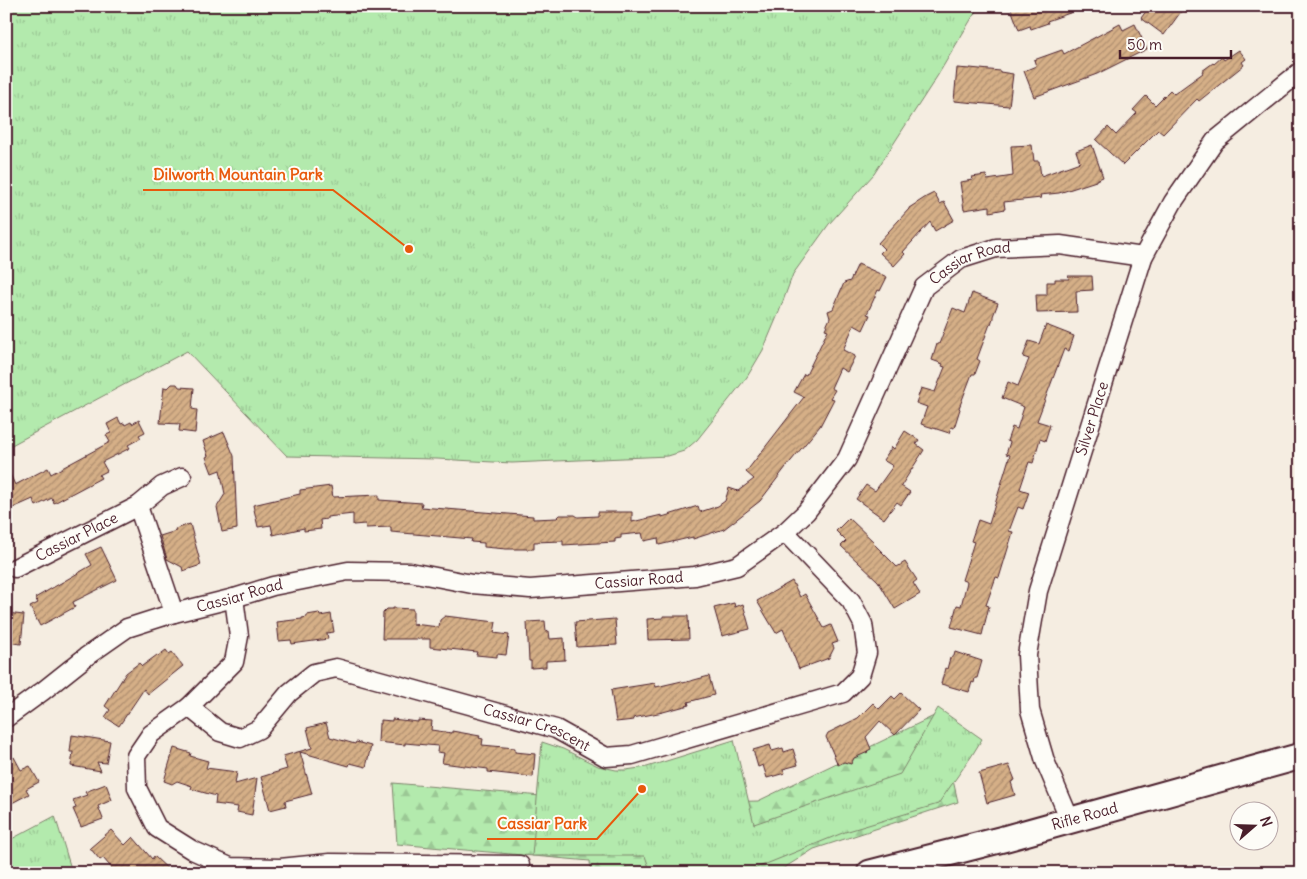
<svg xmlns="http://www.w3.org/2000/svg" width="1307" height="879" viewBox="0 0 1307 879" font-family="Delius,sans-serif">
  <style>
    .forest { fill: url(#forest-firs); stroke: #7e846c }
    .park { fill: url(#park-tufts); stroke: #7e846c }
    .building { fill: url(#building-hatch); stroke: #4a1f2b }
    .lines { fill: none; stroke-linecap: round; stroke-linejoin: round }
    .street-casing { stroke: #4a1f2b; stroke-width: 21 }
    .secondary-casing { stroke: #4a1f2b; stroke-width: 29 }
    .street { stroke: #fdfcf7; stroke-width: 18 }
    .secondary { stroke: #fdfcf7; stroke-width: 25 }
    .labels { text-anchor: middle; stroke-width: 4; stroke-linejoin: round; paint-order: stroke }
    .street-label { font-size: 15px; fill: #4a1f2b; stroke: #fdfcf7 }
    .leader { fill: none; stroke: #e8590c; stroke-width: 2 }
    .callout-dot { fill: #e8590c; stroke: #fdfcf7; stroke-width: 2 }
    .callout-label { font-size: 16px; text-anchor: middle; font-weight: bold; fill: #e8590c; stroke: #fdfcf7; stroke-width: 4; stroke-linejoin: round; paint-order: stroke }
  </style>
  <defs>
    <pattern id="forest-firs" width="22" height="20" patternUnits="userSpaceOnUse" patternTransform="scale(1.25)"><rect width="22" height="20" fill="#b3eaad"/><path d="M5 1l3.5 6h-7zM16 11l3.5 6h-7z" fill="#9bc895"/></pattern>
    <pattern id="park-tufts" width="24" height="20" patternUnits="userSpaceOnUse" patternTransform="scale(1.25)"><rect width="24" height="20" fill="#b3eaad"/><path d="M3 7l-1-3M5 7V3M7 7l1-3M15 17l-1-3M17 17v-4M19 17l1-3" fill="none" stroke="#9bc895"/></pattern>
    <pattern id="building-hatch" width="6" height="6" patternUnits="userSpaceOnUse" patternTransform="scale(1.25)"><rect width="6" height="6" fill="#d5af87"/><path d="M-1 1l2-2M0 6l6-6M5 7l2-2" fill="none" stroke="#af8e6f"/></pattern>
  </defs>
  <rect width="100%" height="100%" fill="#f5ede1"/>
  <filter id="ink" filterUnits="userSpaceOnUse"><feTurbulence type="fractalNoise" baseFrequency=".02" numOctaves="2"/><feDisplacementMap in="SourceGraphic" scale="10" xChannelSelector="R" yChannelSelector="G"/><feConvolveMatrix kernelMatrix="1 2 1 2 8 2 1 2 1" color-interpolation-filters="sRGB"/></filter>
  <g filter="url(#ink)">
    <polygon class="forest" points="938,714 958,802 814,849 776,873 591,873 590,861 397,844 393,783 632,804 758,801"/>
    <g class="park">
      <polygon points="6,6 979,6 938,75 874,174 829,224 793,274 779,312 763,350 747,377 697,440 684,451 668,456 512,463 437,459 287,456 187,351 6,448"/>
      <polygon points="938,708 982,739 971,757 938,804 845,832 744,873 651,873 645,856 532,856 542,742 563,749 598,766 616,770 626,770 647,767 734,740 754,824 900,774"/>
      <polygon points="55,816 72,872 73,873 6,873 6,842"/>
    </g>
    <g class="building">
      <polygon points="1010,6 1083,6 1084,8 1047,21 1048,23 1031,29 1030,26 1019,30"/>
      <polygon points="1150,6 1185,6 1164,35 1141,18"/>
      <polygon points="1120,24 1123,30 1135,24 1147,49 1097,74 1034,97 1024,71 1036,66 1034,60 1062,50 1064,54"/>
      <polygon points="1239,50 1246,59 1242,62 1244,65 1199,101 1197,99 1163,134 1158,130 1123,165 1096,140 1108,127 1116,135 1137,113 1133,110 1146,96 1155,105 1170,90 1174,94 1203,73 1202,71 1213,63 1214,64 1222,57 1224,60"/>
      <polygon points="957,68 970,69 970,68 1000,71 1000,72 1013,74 1009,106 954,101"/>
      <polygon points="1032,145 1034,161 1039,161 1041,176 1080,162 1076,151 1092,145 1103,177 1096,180 1096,181 1059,193 1040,195 1041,198 1004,202 1005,209 990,212 990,206 964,210 960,182 973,180 972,177 986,175 987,180 1013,176 1011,146"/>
      <polygon points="934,193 940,204 944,202 954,220 935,231 930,222 903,252 905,254 894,266 880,253 884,249 878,243 909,209 909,208 926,197"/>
      <polygon points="858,264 887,277 880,291 878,290 867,314 870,315 863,330 854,325 843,350 855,356 847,372 840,368 831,388 835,390 830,398 834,399 820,426 786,467 760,501 724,529 693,539 693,537 659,545 658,538 644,541 642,533 621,535 621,538 615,539 615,542 563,545 563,541 534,542 534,549 506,549 484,547 484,543 471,542 472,539 391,532 391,527 366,528 365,524 353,525 353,514 327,517 327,519 320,520 321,529 304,531 304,528 273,535 271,525 258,527 253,505 300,494 300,490 331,486 333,497 379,495 379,500 422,503 421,507 533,516 533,519 557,518 560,515 575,515 578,517 598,516 598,512 632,512 632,522 662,515 662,517 698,506 700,512 718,506 725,501 729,488 738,491 754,479 746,472 804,397 794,392 804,374 806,375 828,330 825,329 830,318 828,311 833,309 844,283 850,281"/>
      <polygon points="1068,276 1092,276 1093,290 1076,291 1077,312 1037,313 1036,295 1047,295 1047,282 1055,282 1055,279 1069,279"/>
      <polygon points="972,293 998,303 993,316 993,318 991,324 990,324 977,359 980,361 975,374 972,374 959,408 960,409 954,428 951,427 949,433 921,424 927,407 916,403 921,388 935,392 945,367 942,366 943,364 932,360 937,344 939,344 953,308 965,313"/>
      <polygon points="1046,325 1074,336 1069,351 1064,349 1037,421 1050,425 1045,441 1040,439 1033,463 1029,462 1020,489 1029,492 1023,509 1018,507 1009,531 1013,532 999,578 996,577 986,605 989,606 982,635 951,627 957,605 961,606 967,582 962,580 974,542 971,541 978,520 989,524 1010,455 1006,454 1010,442 1007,441 1012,427 1017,429 1024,407 1002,398 1008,382 1018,386 1029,359 1023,357 1029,341 1039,344"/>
      <polygon points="172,384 177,384 179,387 194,388 192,409 197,410 195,433 179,431 180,424 160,423 164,387 168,388"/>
      <polygon points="118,418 121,424 124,423 125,425 131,422 132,424 139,420 145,432 139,435 141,438 128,445 130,448 102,462 107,471 99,475 101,478 54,503 52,498 36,506 33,499 6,511 6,465 15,485 48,468 51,474 110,442 106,435 111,433 107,424"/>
      <polygon points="905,431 919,440 916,444 924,450 901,486 910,492 901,505 897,502 884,519 856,499 866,485 875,491 893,466 883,460 892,447 894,449"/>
      <polygon points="224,432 234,456 237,529 222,532 217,507 225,494 220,470 212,473 206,457 208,456 203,441"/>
      <polygon points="849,518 874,542 873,543 897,567 905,562 917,580 913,583 920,594 895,609 878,581 841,546 846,541 836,531"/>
      <polygon points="190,524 201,565 183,571 182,567 167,559 160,536 176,531 175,529"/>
      <polygon points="101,547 117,580 73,602 75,607 40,626 30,607 38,603 35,598 92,565 86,554"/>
      <polygon points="792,581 800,597 805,594 824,628 831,625 838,642 832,644 834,648 829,658 799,669 783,629 776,633 757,601"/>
      <polygon points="734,603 735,607 743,604 750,629 722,636 714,608"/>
      <polygon points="393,608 413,609 413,624 439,627 440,620 445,616 496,622 494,633 509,635 506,655 497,654 497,657 476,655 477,652 430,647 430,639 382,639 383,613 387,609 393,609"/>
      <polygon points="6,613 24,615 21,644 13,643 6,648"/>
      <polygon points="319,613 320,616 331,614 334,632 327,633 328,639 292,644 291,640 279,641 277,622 302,619 302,618 307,617 307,615"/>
      <polygon points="663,616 688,616 689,639 648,640 647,619 663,618"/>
      <polygon points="615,619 617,645 577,647 575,622"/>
      <polygon points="545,621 546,632 549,631 550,639 564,638 565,660 546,661 546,667 531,668 531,661 529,661 527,622"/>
      <polygon points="166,650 169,654 172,652 183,666 148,694 144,689 119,726 105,717 110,710 105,706 126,673 139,663 142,666 157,655 158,656"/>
      <polygon points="955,652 982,661 977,678 975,678 974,683 972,682 969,692 941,684 945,668 947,669 950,658 954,656"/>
      <polygon points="709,676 714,695 688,702 689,705 663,712 633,718 634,720 616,722 611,690 655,683 656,687 682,681 683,683"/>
      <polygon points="901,693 919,710 895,735 880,721 866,737 871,749 867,751 868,752 854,758 851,764 844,762 838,765 826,737 828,733 858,718 873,703 879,709 892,696 895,699"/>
      <polygon points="392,719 418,722 418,720 432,721 431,730 452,733 452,731 480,736 479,738 483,739 482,745 515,748 515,752 535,754 533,777 488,772 488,769 442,763 444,753 437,752 438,746 405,743 405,745 378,742 379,724 381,724 381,720 392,721"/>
      <polygon points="326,723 330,737 355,744 356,742 371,746 366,767 350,763 349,766 300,752 312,794 285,801 286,806 270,810 261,777 287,769 283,756 312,748 307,728"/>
      <polygon points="72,735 110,741 106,763 97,762 101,771 71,766 73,752 70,752"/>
      <polygon points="770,745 772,751 783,748 784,752 793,749 798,765 783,769 785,773 767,778 763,765 758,767 753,750"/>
      <polygon points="174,748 191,753 190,756 208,761 206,768 237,772 235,784 257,778 252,815 237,812 238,807 215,804 216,796 191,789 192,786 177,781 172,784 164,781"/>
      <polygon points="14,757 21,770 30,766 39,782 26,789 29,794 12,803 6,793 6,762"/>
      <polygon points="1009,765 1015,780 1011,782 1015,795 987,803 979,773"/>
      <polygon points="106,784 112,800 98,806 103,819 81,827 73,809 76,808 73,800 87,795 85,792"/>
      <polygon points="111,830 125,845 133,837 152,859 154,856 172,873 116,873 103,858 100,860 90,848"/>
    </g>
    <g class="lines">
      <g class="street-casing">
        <g id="street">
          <polyline points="138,506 162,486 182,477"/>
          <path id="s1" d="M15,568L138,506L174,613"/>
          <path id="s2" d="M234,598L239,636L234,662L189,707L220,732L240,738L259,729L289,693L314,673L336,668L556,729L606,757L632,755L843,693L860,676L867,653L863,624L851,601L785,532"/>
          <polyline points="189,707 151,734 136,756 137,788 157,828 192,850 230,867 280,868 330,863 520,865"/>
          <path id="s3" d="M6,718L43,691L87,656L127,628L174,613L234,598L273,586L348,571L410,572L472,584L530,589L695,576L737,566L785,532L806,512L847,459L924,287L961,259L996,248L1060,245L1143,257"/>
          <path id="s4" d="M1070,820L1045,761L1030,710L1027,655L1038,591L1143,257L1173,202L1215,141L1301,71"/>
        </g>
      </g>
      <g class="secondary-casing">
        <g id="secondary">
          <path id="s5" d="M870,873L1007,838L1301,756"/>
        </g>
      </g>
      <use href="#street" class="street"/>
      <use href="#secondary" class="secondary"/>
    </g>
  </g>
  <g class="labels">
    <g class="street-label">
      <text dy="5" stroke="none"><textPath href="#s3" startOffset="1168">Cassiar Road</textPath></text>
      <text dy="5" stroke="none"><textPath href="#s4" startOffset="418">Silver Place</textPath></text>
      <text dy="5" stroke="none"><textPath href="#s1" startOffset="69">Cassiar Place</textPath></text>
      <text dy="5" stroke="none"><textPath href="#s3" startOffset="672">Cassiar Road</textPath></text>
      <text dy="5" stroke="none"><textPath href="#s3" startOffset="268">Cassiar Road</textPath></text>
      <text dy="5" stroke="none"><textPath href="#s2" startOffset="521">Cassiar Crescent</textPath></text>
      <text dy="5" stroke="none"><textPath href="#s5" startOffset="222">Rifle Road</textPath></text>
    </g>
  </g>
  <path class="leader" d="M409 249L333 190H143M642 789L597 839H487"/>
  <g class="callout-dot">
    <circle cx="409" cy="249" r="5"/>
    <circle cx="642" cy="789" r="5"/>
  </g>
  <g class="callout-label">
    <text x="238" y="180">Dilworth Mountain Park</text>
    <text x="542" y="829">Cassiar Park</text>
  </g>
  <rect width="1307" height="879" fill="none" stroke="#fdfcf7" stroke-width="25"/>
  <rect x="12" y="12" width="1282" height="854" fill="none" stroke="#4a1f2b" stroke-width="2" filter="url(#ink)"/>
  <g transform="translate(1254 826) rotate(70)"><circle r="24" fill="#fdfcf7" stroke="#b5a4a5"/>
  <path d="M0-4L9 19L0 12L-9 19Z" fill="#4a1f2b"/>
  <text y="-8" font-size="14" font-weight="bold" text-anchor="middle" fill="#4a1f2b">N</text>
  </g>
  <path d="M1120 50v8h111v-8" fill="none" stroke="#4a1f2b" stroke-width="2.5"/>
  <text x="1127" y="50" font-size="15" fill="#4a1f2b" stroke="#fdfcf7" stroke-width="4" paint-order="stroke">50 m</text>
</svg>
